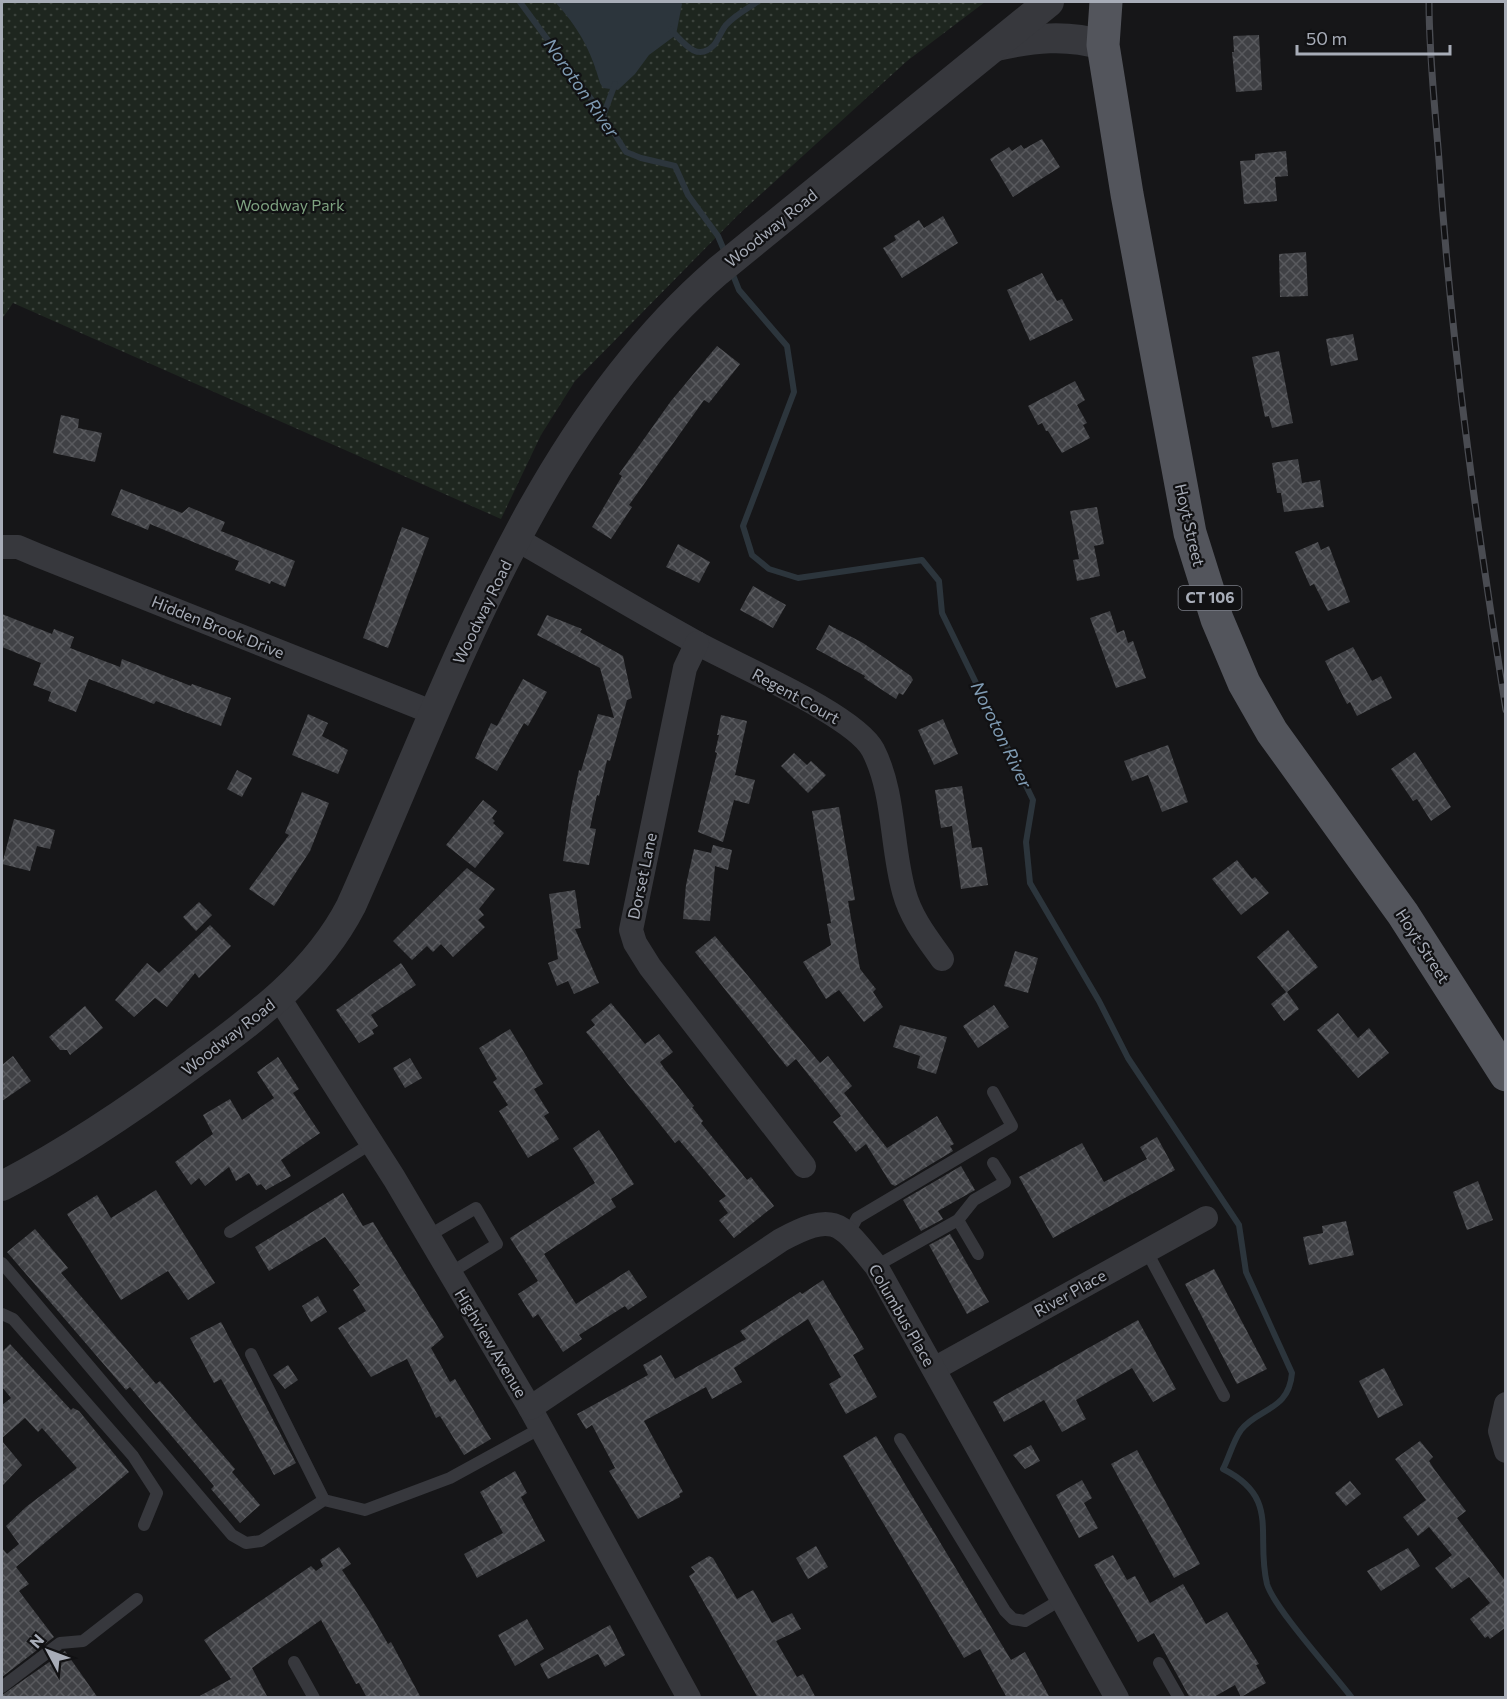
<svg xmlns="http://www.w3.org/2000/svg" width="1507" height="1699" viewBox="0 0 1507 1699" font-family="Commissioner,sans-serif">
  <style>
    .grass { fill: url(#grass-dots) }
    .water { fill: #2c353c }
    .lines { fill: none; stroke-linecap: round; stroke-linejoin: round }
    .stream { stroke: #2c353c; stroke-width: 6 }
    .building { fill: url(#building-cross-hatch) }
    .service { stroke: #37383d; stroke-width: 12 }
    .minor { stroke: #37383d; stroke-width: 24 }
    .tertiary { stroke: #37383d; stroke-width: 30 }
    .primary { stroke: #53555c; stroke-width: 33 }
    .rail-casing { stroke: #4a4c52; stroke-width: 7 }
    .rail { stroke: #111113; stroke-width: 4.5; stroke-dasharray: 14; stroke-linecap: butt }
    .labels { text-anchor: middle; stroke-width: 4.5; stroke-linejoin: round; paint-order: stroke }
    .shield { fill: #111113; stroke: #7b7e86; stroke-width: 1.5 }
    .shield-label { font-size: 15px; font-weight: bold; fill: #a8adb8 }
    .park-label { font-size: 16px; fill: #7fa381; stroke: #111113 }
    .street-label { font-size: 16px; fill: #a8adb8; stroke: #111113 }
    .water-label { font-size: 18px; font-style: italic; fill: #7f9bb3; stroke: #111113 }
  </style>
  <defs>
    <pattern id="grass-dots" width="8" height="8" patternUnits="userSpaceOnUse" patternTransform="scale(1.5)"><rect width="8" height="8" fill="#1e261f"/><path d="M2 2h.1M6 6h.1" fill="none" stroke="#3c433d" stroke-width="1.8" stroke-linecap="round"/></pattern>
    <pattern id="building-cross-hatch" width="8" height="8" patternUnits="userSpaceOnUse" patternTransform="scale(1.5)"><rect width="8" height="8" fill="#404145"/><path d="M0 0l8 8M0 8l8-8" fill="none" stroke="#595a5e"/></pattern>
  </defs>
  <rect width="100%" height="100%" fill="#161618"/>
  <polygon class="grass" points="2,2 985,2 907,61 738,215 575,381 541,435 501,519 13,303 2,319"/>
  <path class="water" d="M555,2H681L682,4L676,35L649,55L635,74L618,90L603,88L600,83C591,50 578,27 555,2Z"/>
  <g class="lines">
    <g class="stream">
      <polyline points="520,2 600,111 626,152 641,158 675,166 688,195 718,236 726,255"/>
      <path d="M671,30C683,42 697,63 714,45C719,39 721,31 726,25C735,15 747,9 757,2"/>
      <polyline points="603,116 615,84"/>
      <path d="M731,270L739,290L787,346L794,392L743,526L752,555L769,569L798,578L922,560L939,581L942,613L1033,800L1026,842L1030,883L1099,1001L1128,1058L1239,1225L1246,1272L1292,1373C1289,1411 1258,1408 1241,1430C1233,1441 1229,1458 1223,1469C1281,1498 1255,1534 1267,1584C1274,1608 1334,1674 1352,1698"/>
    </g>
  </g>
  <g class="building">
    <polygon points="1259,35 1262,90 1236,92 1232,52 1234,52 1233,36"/>
    <polygon points="1042,139 1060,167 1013,197 990,159 1009,147 1012,151 1021,145 1024,149"/>
    <polygon points="1286,151 1288,176 1275,177 1277,201 1244,204 1240,161 1255,160 1255,154"/>
    <polygon points="943,216 958,243 902,278 883,248 896,240 894,236 919,220 924,228"/>
    <polygon points="1306,252 1308,296 1280,297 1279,254"/>
    <polygon points="1042,273 1057,301 1062,299 1073,320 1030,341 1007,290"/>
    <polygon points="1353,334 1358,360 1331,366 1326,339"/>
    <polygon points="717,346 740,364 709,403 704,400 629,505 632,507 611,539 592,527 622,476 619,474 671,401"/>
    <polygon points="1279,351 1293,423 1272,428 1269,416 1265,417 1252,357"/>
    <polygon points="1075,381 1085,400 1077,405 1087,423 1083,425 1090,438 1062,453 1048,431 1046,431 1042,423 1038,425 1028,406"/>
    <polygon points="61,415 79,419 78,428 102,433 95,462 53,453"/>
    <polygon points="1298,459 1302,483 1320,480 1324,507 1284,512 1281,493 1277,493 1272,463"/>
    <polygon points="121,489 182,513 189,507 225,522 221,531 295,561 285,587 271,581 270,584 235,570 239,561 150,524 148,530 111,515"/>
    <polygon points="1097,507 1104,544 1094,546 1100,576 1077,581 1073,560 1079,559 1070,511"/>
    <polygon points="402,527 429,538 388,648 363,638"/>
    <polygon points="1318,542 1321,550 1329,546 1350,602 1328,611 1314,584 1310,586 1295,552"/>
    <polygon points="678,544 710,562 699,583 666,567"/>
    <polygon points="753,586 786,605 773,628 740,610"/>
    <polygon points="1110,611 1117,633 1124,630 1128,643 1133,641 1146,678 1116,688 1090,618"/>
    <polygon points="2,614 52,634 54,629 74,637 70,648 120,667 122,659 191,686 192,684 231,698 221,726 156,701 154,704 89,679 76,712 48,701 51,692 33,685 41,663 2,647"/>
    <polygon points="547,615 582,629 580,632 623,656 632,698 627,700 610,761 607,760 599,796 597,795 590,828 596,829 589,865 563,861 571,808 579,770 581,771 598,714 614,718 600,668 537,635"/>
    <polygon points="829,625 863,643 911,676 913,680 903,695 899,693 896,699 864,678 865,676 816,649"/>
    <polygon points="1353,647 1372,681 1381,676 1392,698 1357,716 1350,702 1347,704 1325,661"/>
    <polygon points="523,679 547,692 528,726 524,723 497,771 475,758 491,723 497,726"/>
    <polygon points="308,714 328,723 322,736 348,750 338,774 292,755"/>
    <polygon points="721,715 747,721 735,775 755,780 749,804 734,800 723,842 698,832 717,753 715,752 719,735 717,735"/>
    <polygon points="943,719 958,754 934,765 918,730"/>
    <polygon points="1168,745 1188,802 1162,812 1148,775 1132,781 1124,761"/>
    <polygon points="1415,752 1451,807 1431,821 1417,799 1413,801 1391,769"/>
    <polygon points="794,753 807,765 811,761 826,775 808,793 781,766"/>
    <polygon points="237,770 252,778 242,797 227,789"/>
    <polygon points="962,786 972,848 982,847 988,885 961,889 952,826 941,828 935,790"/>
    <polygon points="302,792 329,803 310,851 274,906 249,889 289,835 285,833"/>
    <polygon points="483,800 497,811 492,818 495,821 493,823 504,833 475,868 446,845"/>
    <polygon points="839,807 855,900 848,901 860,969 876,989 873,992 883,1007 864,1022 839,990 826,999 803,962 831,945 827,924 831,923 812,811"/>
    <polygon points="14,819 55,830 50,849 37,846 30,871 2,864"/>
    <polygon points="713,845 732,850 728,870 715,866 710,921 683,919 686,885 694,849 711,853"/>
    <polygon points="1237,860 1252,879 1255,877 1269,893 1241,915 1212,879"/>
    <polygon points="467,868 495,889 479,909 484,915 478,920 485,927 453,957 441,944 433,952 427,946 412,960 393,941"/>
    <polygon points="575,890 581,928 575,929 599,983 574,994 568,981 557,986 548,963 558,959 549,894"/>
    <polygon points="199,902 212,915 196,931 183,917"/>
    <polygon points="210,925 231,946 199,978 195,973 167,1007 155,998 134,1017 115,1000 147,963 159,973"/>
    <polygon points="1288,930 1318,967 1287,992 1299,1009 1284,1021 1271,1004 1286,992 1257,957"/>
    <polygon points="715,936 820,1063 828,1056 852,1086 844,1093 887,1148 937,1116 954,1144 950,1146 953,1151 895,1186 891,1184 866,1144 856,1152 833,1122 841,1116 796,1059 787,1067 695,952"/>
    <polygon points="1015,951 1038,958 1028,993 1004,986"/>
    <polygon points="401,963 416,985 371,1015 378,1026 372,1030 374,1034 359,1043 336,1010"/>
    <polygon points="611,1003 645,1044 659,1034 673,1052 660,1062 664,1068 694,1106 692,1107 703,1121 701,1123 747,1180 751,1177 774,1206 734,1238 719,1220 728,1213 719,1201 726,1196 679,1140 675,1143 586,1032 595,1025 591,1020"/>
    <polygon points="994,1005 1009,1027 978,1048 963,1026"/>
    <polygon points="85,1006 103,1028 70,1055 67,1050 60,1050 49,1037"/>
    <polygon points="1338,1013 1358,1038 1369,1028 1389,1053 1358,1078 1317,1030"/>
    <polygon points="900,1025 947,1037 936,1074 917,1068 920,1056 893,1047"/>
    <polygon points="510,1029 543,1084 534,1089 549,1113 544,1116 559,1139 528,1158 499,1111 508,1105 493,1082 497,1079 479,1048"/>
    <polygon points="13,1056 31,1081 2,1101 2,1065"/>
    <polygon points="278,1057 299,1089 293,1093 320,1133 281,1160 291,1176 266,1190 261,1184 257,1186 249,1173 236,1181 229,1167 205,1186 199,1178 191,1185 175,1162 213,1134 203,1115 230,1099 242,1120 274,1098 257,1072"/>
    <polygon points="410,1058 422,1078 405,1088 393,1068"/>
    <polygon points="599,1130 634,1184 611,1199 616,1207 544,1254 576,1304 629,1270 647,1297 628,1310 625,1306 579,1335 582,1339 563,1352 538,1314 533,1318 518,1294 538,1281 510,1238 595,1183 573,1148"/>
    <polygon points="1157,1137 1175,1170 1053,1238 1019,1177 1082,1143 1104,1182 1147,1159 1140,1147"/>
    <polygon points="961,1166 975,1190 938,1211 943,1219 921,1231 903,1200"/>
    <polygon points="1478,1181 1493,1220 1467,1230 1453,1192"/>
    <polygon points="156,1190 215,1283 188,1300 168,1271 121,1300 67,1214 97,1195 111,1218"/>
    <polygon points="343,1193 363,1226 373,1222 444,1337 431,1348 450,1382 455,1379 491,1439 464,1455 440,1416 436,1418 407,1359 371,1377 338,1328 366,1311 353,1290 360,1285 325,1237 269,1271 255,1247"/>
    <polygon points="1346,1221 1354,1255 1309,1265 1303,1237 1323,1233 1322,1226"/>
    <polygon points="35,1229 68,1268 61,1273 156,1384 160,1381 235,1469 232,1472 260,1505 240,1523 211,1489 214,1486 130,1387 126,1390 7,1252"/>
    <polygon points="950,1234 989,1302 967,1314 929,1245"/>
    <polygon points="1214,1269 1267,1369 1237,1384 1185,1284"/>
    <polygon points="823,1280 864,1349 853,1355 877,1397 846,1414 829,1384 841,1377 808,1319 734,1368 742,1382 712,1399 706,1387 644,1421 683,1492 679,1494 680,1497 638,1519 609,1471 615,1468 592,1425 586,1429 577,1414 648,1375 643,1365 661,1355 675,1379 746,1339 740,1331 800,1292 802,1294"/>
    <polygon points="318,1296 327,1312 311,1322 302,1306"/>
    <polygon points="1138,1320 1176,1389 1153,1402 1132,1368 1076,1400 1086,1419 1062,1432 1044,1400 1004,1422 993,1402"/>
    <polygon points="221,1322 296,1463 274,1475 221,1379 214,1383 190,1338"/>
    <polygon points="10,1344 71,1410 73,1408 79,1411 129,1472 16,1567 29,1584 19,1591 54,1637 2,1677 2,1548 7,1554 19,1544 6,1526 26,1507 77,1468 42,1428 38,1432 25,1418 2,1438 2,1405 11,1398 2,1387 2,1352"/>
    <polygon points="288,1365 298,1380 285,1389 273,1375"/>
    <polygon points="1384,1368 1403,1405 1378,1418 1359,1381"/>
    <polygon points="876,1436 1011,1660 1025,1652 1050,1698 1007,1698 980,1649 964,1658 843,1456"/>
    <polygon points="2,1441 22,1465 2,1486"/>
    <polygon points="1420,1441 1433,1457 1429,1461 1434,1469 1466,1511 1457,1518 1506,1582 1506,1627 1490,1639 1488,1636 1485,1638 1470,1619 1490,1603 1469,1577 1452,1589 1435,1568 1452,1555 1429,1527 1418,1536 1403,1517 1426,1500 1395,1459"/>
    <polygon points="1031,1445 1040,1461 1025,1469 1013,1455"/>
    <polygon points="1137,1450 1200,1564 1174,1578 1111,1464"/>
    <polygon points="515,1471 527,1493 521,1497 545,1541 477,1578 464,1554 503,1533 480,1492"/>
    <polygon points="1082,1480 1092,1498 1084,1503 1098,1528 1079,1538 1056,1495"/>
    <polygon points="1350,1481 1361,1494 1346,1506 1335,1493"/>
    <polygon points="816,1546 828,1567 808,1579 796,1558"/>
    <polygon points="339,1547 351,1564 342,1570 369,1611 388,1644 391,1642 421,1698 367,1698 359,1683 356,1684 321,1620 252,1668 268,1698 196,1698 231,1679 204,1640 311,1566 316,1571 323,1566 320,1560"/>
    <polygon points="1408,1548 1420,1566 1381,1591 1367,1571"/>
    <polygon points="1113,1555 1127,1580 1135,1576 1150,1603 1183,1584 1206,1624 1227,1612 1259,1664 1256,1665 1266,1683 1241,1697 1235,1685 1212,1698 1190,1698 1154,1633 1138,1642 1094,1565"/>
    <polygon points="709,1556 713,1558 737,1599 753,1590 772,1623 792,1613 801,1629 776,1641 797,1677 803,1674 816,1698 758,1698 689,1576 695,1572 691,1567"/>
    <polygon points="527,1619 544,1649 515,1666 498,1635"/>
    <polygon points="610,1625 625,1655 605,1667 598,1654 548,1679 540,1664"/>
    <polygon points="65,1651 98,1698 2,1698 2,1695"/>
  </g>
  <g class="lines">
    <g class="service">
      <polyline points="958,1220 978,1254"/>
      <polyline points="230,1232 372,1143"/>
      <polyline points="849,1233 857,1218 1012,1126 993,1092"/>
      <polyline points="428,1236 476,1208 497,1244 450,1273"/>
      <polyline points="1146,1250 1224,1396"/>
      <polyline points="2,1263 232,1535 246,1543 261,1541 324,1500 365,1510 450,1478 541,1428"/>
      <polyline points="876,1266 958,1220 974,1200 1005,1182 993,1163"/>
      <polyline points="2,1314 13,1319 133,1456 157,1493 144,1525"/>
      <polyline points="251,1354 324,1500"/>
      <polyline points="900,1439 1005,1611 1013,1619 1025,1621 1062,1599"/>
      <polyline points="294,1662 314,1698"/>
      <polyline points="1159,1663 1179,1698"/>
      <polyline points="2,1687 60,1643 83,1641 137,1599"/>
    </g>
    <g class="minor">
      <path d="M518,540C577,574 635,609 695,642C734,664 855,715 873,750C895,793 891,846 904,892C911,918 927,938 942,959"/>
      <polyline points="2,547 18,547 37,555 434,713"/>
      <polyline points="697,643 685,668 631,930 635,943 650,967 804,1166"/>
      <polyline points="279,998 394,1178 530,1408 689,1698"/>
      <polyline points="934,1369 1206,1218"/>
      <polyline points="1506,1404 1500,1431 1506,1451"/>
      <path d="M530,1408L781,1240C835,1211 840,1222 876,1266L1117,1698"/>
    </g>
    <g class="tertiary">
      <path d="M996,46C1033,38 1066,34 1103,45"/>
      <path d="M2,1186C70,1151 132,1109 194,1063C255,1018 316,974 351,906C449,687 532,432 718,271L1049,2"/>
    </g>
    <polyline class="primary" points="1106,2 1103,45 1127,194 1190,533 1217,619 1244,683 1272,732 1403,914 1506,1075"/>
    <g class="rail-casing">
      <path id="rail" d="M1429,2C1429,54 1435,108 1439,160C1451,345 1477,527 1506,710"/>
    </g>
    <use href="#rail" class="rail"/>
  </g>
  <g class="labels">
    <rect class="shield" x="1178.5" y="586" width="63" height="24" rx="4.5"/>
    <g class="shield-label">
      <text x="1210" y="603">CT 106</text>
    </g>
    <g class="park-label">
      <text x="290" y="211">Woodway Park</text>
    </g>
    <g class="street-label">
      <text transform="translate(771 228) rotate(-39)" y="6">Woodway Road</text>
      <text transform="translate(1190 525) rotate(77)" y="6">Hoyt Street</text>
      <text transform="translate(482 612) rotate(-64)" y="6">Woodway Road</text>
      <text transform="translate(218 627) rotate(22)" y="6">Hidden Brook Drive</text>
      <text transform="translate(796 696) rotate(29)" y="6">Regent Court</text>
      <text transform="translate(642 876) rotate(-78)" y="6">Dorset Lane</text>
      <text transform="translate(1423 946) rotate(57)" y="6">Hoyt Street</text>
      <text transform="translate(228 1037) rotate(-38)" y="6">Woodway Road</text>
      <text transform="translate(1070 1293) rotate(-29)" y="6">River Place</text>
      <text transform="translate(902 1315) rotate(60)" y="6">Columbus Place</text>
      <text transform="translate(491 1343) rotate(59)" y="6">Highview Avenue</text>
    </g>
    <g class="water-label">
      <text transform="translate(581 88) rotate(55)" y="6">Noroton River</text>
      <text transform="translate(1001 735) rotate(64)" y="6">Noroton River</text>
    </g>
  </g>
  <rect width="1507" height="1699" fill="none" stroke="#a8adb8" stroke-width="6"/>
  <g transform="translate(48 1651) rotate(311)" stroke="#111113" stroke-width="4.5" paint-order="stroke">
  <path d="M0-4.5L10 22L0 15L-10 22Z" fill="#a8adb8"/>
  <text y="-9" font-size="16" font-weight="bold" text-anchor="middle" fill="#a8adb8">N</text>
  </g>
  <path d="M1297 45v9h153v-9" fill="none" stroke="#a8adb8" stroke-width="3"/>
  <text x="1306" y="45" font-size="18" fill="#a8adb8" stroke="#111113" stroke-width="4.5" paint-order="stroke">50 m</text>
</svg>
